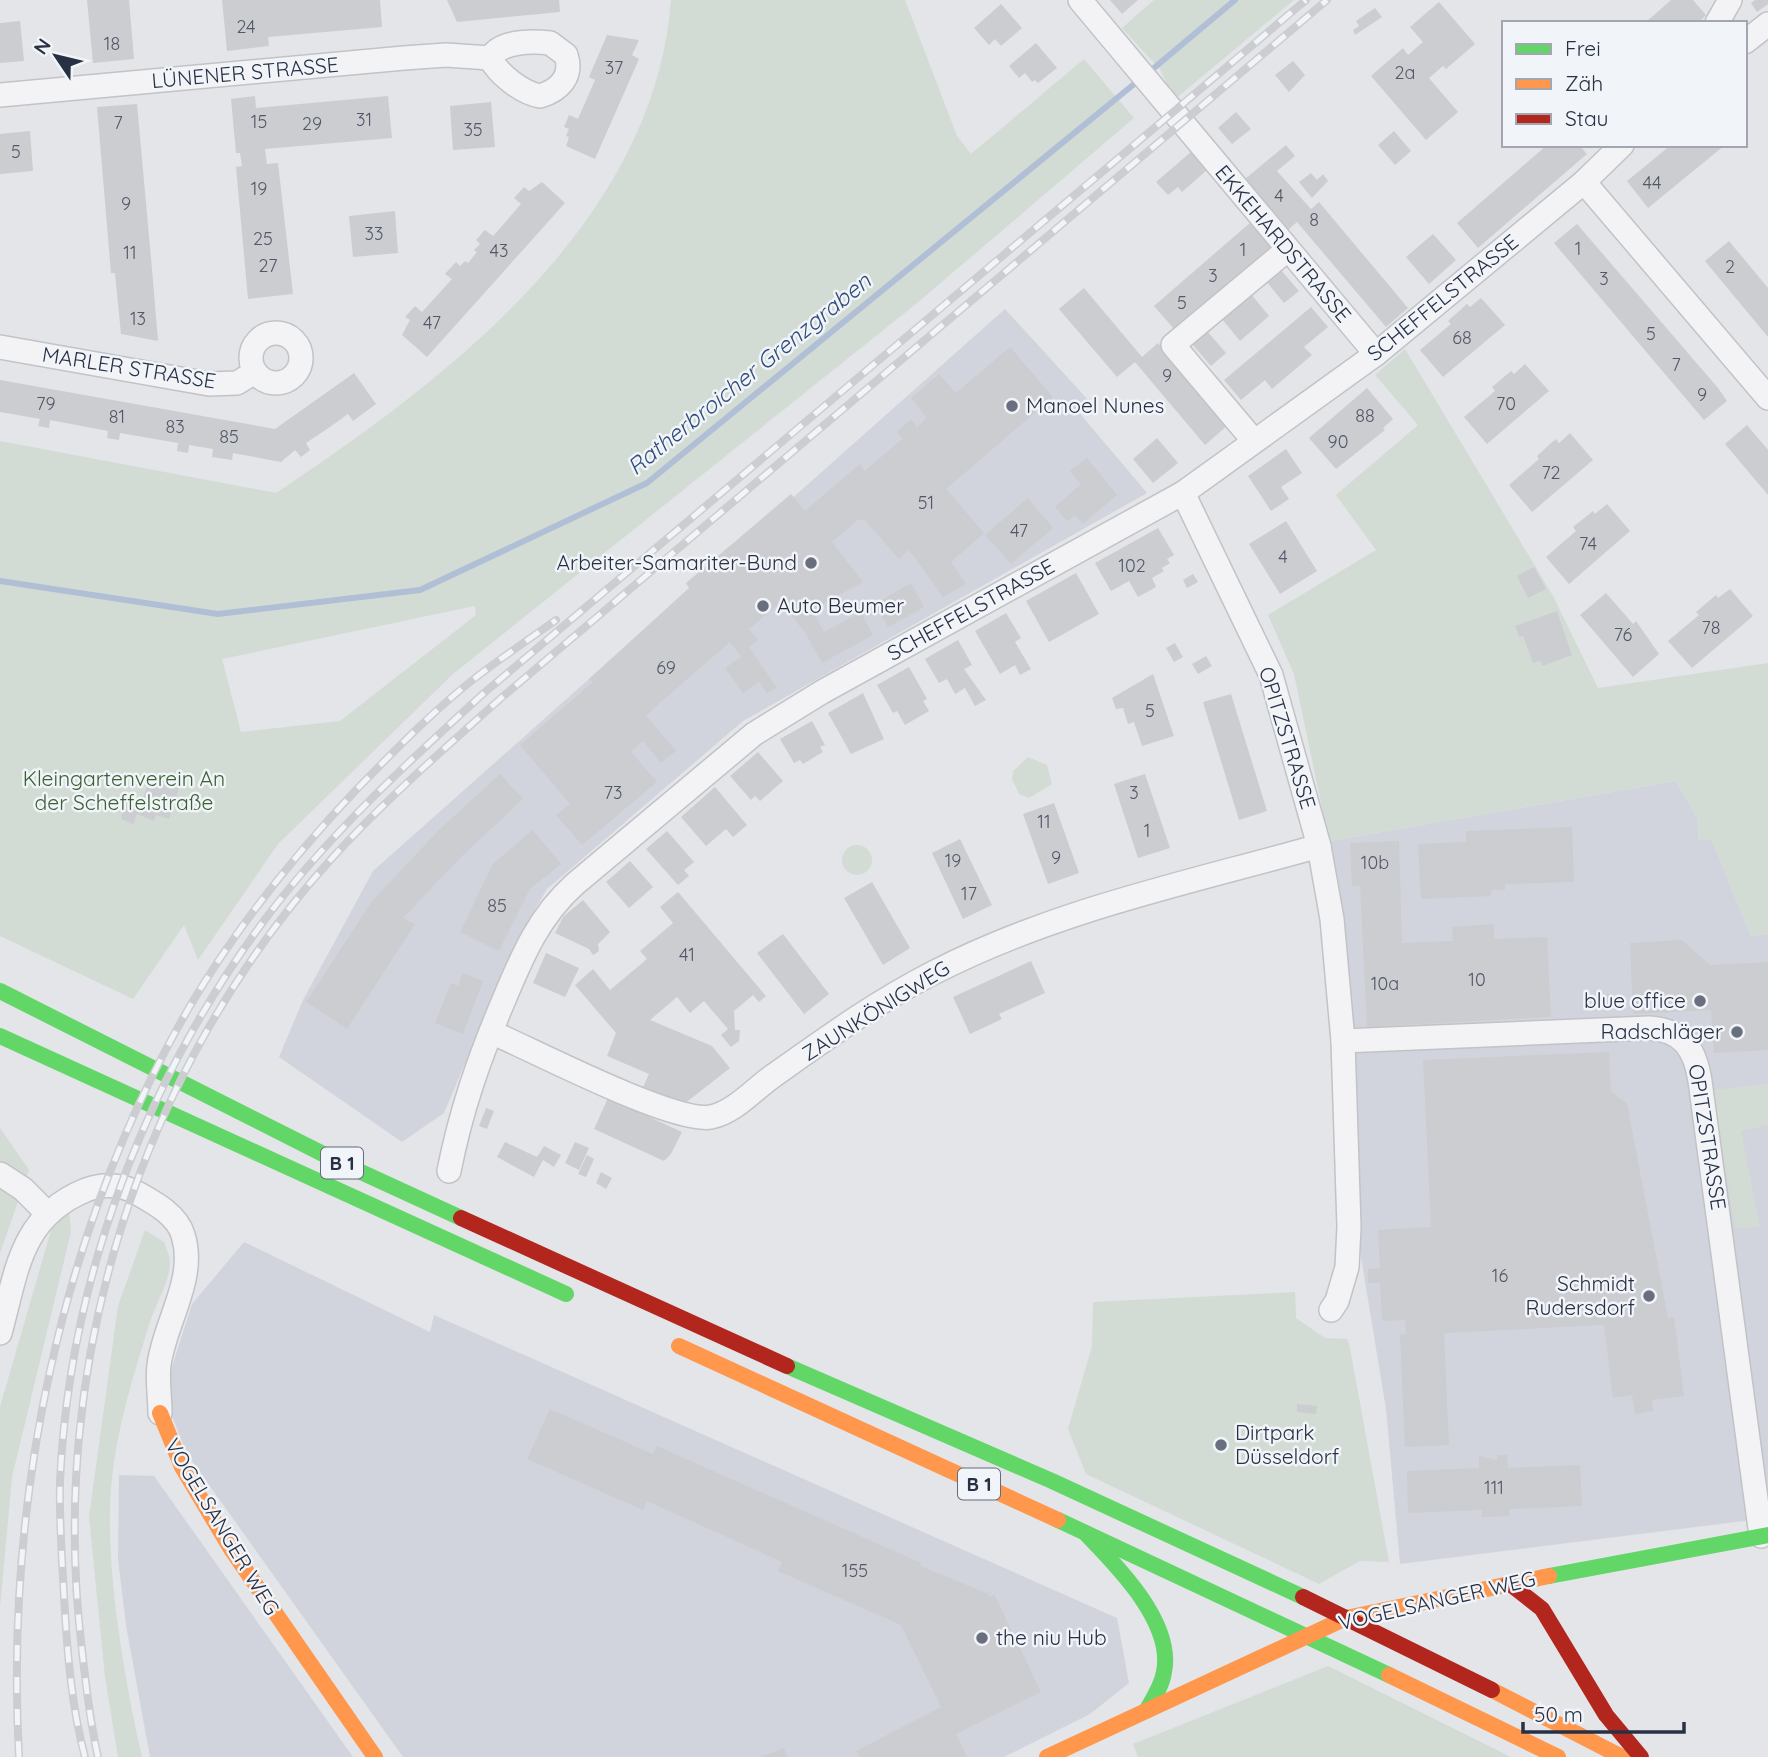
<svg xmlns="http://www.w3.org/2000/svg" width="1768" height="1757" viewBox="0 0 1768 1757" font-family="Quicksand,sans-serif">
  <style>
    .built { fill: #d1d4dc }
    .green { fill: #d2dcd4; fill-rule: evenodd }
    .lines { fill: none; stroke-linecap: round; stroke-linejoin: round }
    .stream { stroke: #b0bfd5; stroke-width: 6 }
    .building { fill: #cccdd1 }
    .street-casing { stroke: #c1c3c7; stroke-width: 26 }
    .street { stroke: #f3f3f5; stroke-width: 23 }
    .fast { stroke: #63d668; stroke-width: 16 }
    .slow { stroke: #ff974d; stroke-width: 16 }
    .jam { stroke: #b3261e; stroke-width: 16 }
    .rail-casing { stroke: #cccdd0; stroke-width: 8 }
    .rail { stroke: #f1f4f8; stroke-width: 5; stroke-dasharray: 16; stroke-linecap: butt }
    .poi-dot { fill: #696f7e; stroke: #f1f4f8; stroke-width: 2.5 }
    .labels { text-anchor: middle; stroke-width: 5; stroke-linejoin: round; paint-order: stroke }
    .number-label { font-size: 18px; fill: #525868 }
    .shield { fill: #f1f4f8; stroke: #646b7a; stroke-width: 2 }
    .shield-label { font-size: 19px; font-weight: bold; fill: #283044 }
    .street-label { font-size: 21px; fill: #283044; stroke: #f1f4f8 }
    .poi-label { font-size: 21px; fill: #283044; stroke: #f1f4f8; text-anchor: start }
    .park-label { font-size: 21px; fill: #3a6134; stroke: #f1f4f8 }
    .water-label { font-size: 23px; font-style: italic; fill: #2f4c7b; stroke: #f1f4f8 }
  </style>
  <rect width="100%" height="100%" fill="#e3e5e9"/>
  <g class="built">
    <polygon points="1005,309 1088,400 1077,410 1147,493 743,721 547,889 518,938 444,1113 402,1142 279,1057 303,1000 373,871"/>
    <polygon points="1676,781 1697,818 1699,840 1712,840 1751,936 1768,934 1768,1518 1400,1564 1386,1409 1361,1257 1319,846 1329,841"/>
    <polygon points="244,1242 430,1332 434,1315 1117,1618 1129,1683 1090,1714 1004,1757 403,1757 187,1454 171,1413 170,1373 192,1304"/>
    <polygon points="119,1475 154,1476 353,1757 150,1757 126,1625 118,1559"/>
  </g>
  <g class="green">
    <path d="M671,0H905L957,136L971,154L1084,59L1134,118L916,304L453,674L278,844L198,960L184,925L133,999L0,936V441L276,493C447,379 654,223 671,0ZM475,606L476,615L340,721L241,732L222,659Z"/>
    <polygon points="1154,0 1231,0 1155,64 1122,28"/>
    <polygon points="1238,0 1294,0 1174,100 1159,67"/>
    <polygon points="1405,349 1553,596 1598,688 1768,663 1768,934 1751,936 1712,840 1699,840 1697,818 1676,781 1329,841 1294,674 1268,615 1376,550 1336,495 1418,425 1375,375"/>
    <polygon points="1028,757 1047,765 1052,784 1029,798 1019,794 1012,779 1013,771"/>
    <circle cx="857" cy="860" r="15"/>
    <polygon points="1768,1084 1768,1125 1741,1131 1760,1227 1735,1228 1712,1090"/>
    <polygon points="0,1128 29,1170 0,1253"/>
    <polygon points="69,1209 71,1232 12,1477 0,1608 0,1407 52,1227"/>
    <path d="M145,1230L164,1242C166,1248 170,1256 170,1262C170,1282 156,1303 150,1322C134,1373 118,1424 112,1477C103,1558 124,1678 142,1757H118L105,1677L89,1517L118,1306Z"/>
    <polygon points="1295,1292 1296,1318 1325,1338 1347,1339 1349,1343 1389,1562 1360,1561 1319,1584 1086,1474 1068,1429 1092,1346 1093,1302"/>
    <polygon points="1328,1666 1511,1757 1138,1757 1133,1744"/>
  </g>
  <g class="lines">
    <g class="stream">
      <polyline points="1148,73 1235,0"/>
      <polyline points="0,581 218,614 420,590 647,483 1139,80"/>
    </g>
  </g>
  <g class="building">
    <polygon points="87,0 129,0 134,59 93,63"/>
    <polygon points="222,0 380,0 382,27 268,37 269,46 227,51"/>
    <polygon points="447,0 559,0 560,12 457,22"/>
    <polygon points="1110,0 1138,0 1122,14"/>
    <polygon points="1671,0 1693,0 1706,15 1698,23 1645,23"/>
    <polygon points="1755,0 1768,0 1768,4 1757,12 1751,3"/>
    <polygon points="1439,2 1475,44 1446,69 1443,66 1429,78 1458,112 1426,140 1371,76 1403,48 1408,55 1423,42 1410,27"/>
    <polygon points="1001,4 1022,28 1001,46 995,39 989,45 974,28"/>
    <polygon points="1375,8 1382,17 1355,35 1353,30 1359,26 1356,21"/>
    <polygon points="20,21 24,61 0,63 0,23"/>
    <polygon points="607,35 639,40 632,55 639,59 595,159 566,146 569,137 566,136 569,129 564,127 569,115 578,119 595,80 589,77"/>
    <polygon points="1036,43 1057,68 1038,83 1035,80 1032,82 1025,73 1019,78 1009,66"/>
    <polygon points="1293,61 1305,75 1289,92 1275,75"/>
    <polygon points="255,96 256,108 388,96 392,138 265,149 267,164 278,163 293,294 248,299 236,167 242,166 240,153 236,153 231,99"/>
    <polygon points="491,102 495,147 453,150 450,106"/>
    <polygon points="137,104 152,269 158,341 121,334 115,273 111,273 97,107"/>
    <polygon points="1236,112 1251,129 1232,144 1218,128"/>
    <polygon points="30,131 33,171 0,174 0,134"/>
    <polygon points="1394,131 1411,151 1395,165 1378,145"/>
    <polygon points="1286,145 1295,156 1277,171 1311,209 1319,202 1408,308 1386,327 1297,222 1288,230 1245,179"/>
    <polygon points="1547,145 1579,145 1587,154 1478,248 1457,223"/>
    <polygon points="1671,145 1725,145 1648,208 1627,181"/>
    <polygon points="1191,152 1207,170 1182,192 1178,187 1168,195 1156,182"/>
    <polygon points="1311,173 1317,180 1323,174 1328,181 1312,198 1299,182"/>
    <polygon points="542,182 565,203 427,357 402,335 410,320 405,317 415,306 422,312 452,279 445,274 456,262 460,266 465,261 468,263 477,252 474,250 480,244 476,240 485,230 493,236 502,226 521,204 514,198 524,187 529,191"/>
    <polygon points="395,211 398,253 353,257 349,216"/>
    <polygon points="1251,222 1271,247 1174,329 1154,306"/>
    <polygon points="1577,224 1718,388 1727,401 1704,420 1554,243"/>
    <polygon points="1433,234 1456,260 1429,284 1406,257"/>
    <polygon points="1729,241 1768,288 1768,337 1705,261"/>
    <polygon points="1280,269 1299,291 1284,303 1266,281"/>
    <polygon points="1084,288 1142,357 1158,343 1228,425 1205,445 1135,362 1117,377 1059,309"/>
    <polygon points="1251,294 1269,316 1240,341 1222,319"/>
    <polygon points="1481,298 1505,325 1443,377 1420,350 1451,324 1448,321 1467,304 1470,307"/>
    <polygon points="1311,307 1328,327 1304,347 1312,355 1272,389 1265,380 1241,400 1224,380"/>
    <polygon points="1207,331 1226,353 1211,366 1192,344"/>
    <polygon points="1010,347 1053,397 946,489 984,533 951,562 966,584 943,597 909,550 899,559 865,520 858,520 832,542 863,582 812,610 824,632 861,612 873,635 822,663 806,634 781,602 749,629 758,640 749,647 777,688 767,693 759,682 743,693 725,668 741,657 730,642 646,715 676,751 661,763 643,741 631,752 657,782 582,845 556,815 570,804 520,745 593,682 589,679 689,588 686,583 791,494 805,511 860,464 865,471 902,439 897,432 911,419 917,427 927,418 911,398 939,374 956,393"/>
    <polygon points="1525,364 1549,391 1487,444 1464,417 1495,391 1492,387 1511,371 1514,374"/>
    <polygon points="354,373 376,404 353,421 348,414 330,427 306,443 310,450 301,457 295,450 281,462 233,453 232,460 212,457 213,449 189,445 188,453 177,451 178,443 120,433 119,440 107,438 108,431 50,420 49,428 38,426 40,419 0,412 0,380 275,429"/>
    <polygon points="1367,388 1393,419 1383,428 1385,430 1336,469 1309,438"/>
    <polygon points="1747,425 1768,450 1768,495 1725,444"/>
    <polygon points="1570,433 1593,460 1532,512 1509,485 1539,459 1537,456 1550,444 1556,439 1559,443"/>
    <polygon points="1157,438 1178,463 1153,483 1133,459"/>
    <polygon points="1286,449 1302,473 1281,487 1289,499 1271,511 1248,476"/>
    <polygon points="1087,458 1117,495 1083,524 1075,515 1067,521 1055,507 1081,484 1070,471"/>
    <polygon points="1028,498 1053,528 1011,564 985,535"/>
    <polygon points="1607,504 1630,531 1569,584 1546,557 1576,531 1573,527 1593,511 1595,514"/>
    <polygon points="1286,521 1317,571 1280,594 1249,544"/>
    <polygon points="1158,528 1174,555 1167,559 1170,563 1162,568 1164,571 1152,578 1156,587 1138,597 1129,581 1111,591 1095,563"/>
    <polygon points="1534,567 1546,589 1528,598 1517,576"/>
    <polygon points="1076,573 1099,614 1049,642 1026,601"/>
    <polygon points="1193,574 1198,582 1187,588 1183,580"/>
    <polygon points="911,583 924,607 888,627 875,604"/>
    <polygon points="1730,589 1753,616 1692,668 1668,641 1699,615 1696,612 1716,595 1718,598"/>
    <polygon points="1606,593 1633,624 1636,621 1659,654 1633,677 1580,615"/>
    <polygon points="1557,611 1572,655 1542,666 1541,661 1533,663 1523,636 1519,637 1515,626"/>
    <polygon points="1006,613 1021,638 1015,642 1031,669 1020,675 1015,665 1000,674 975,631"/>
    <polygon points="958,640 972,665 964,669 986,700 975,706 965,688 955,694 947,679 939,683 925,659"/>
    <polygon points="1175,643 1183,657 1174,662 1166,648"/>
    <polygon points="1206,656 1212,666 1198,674 1192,664"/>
    <polygon points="909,667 927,699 923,701 929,711 905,725 897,711 893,713 877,685"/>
    <polygon points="1153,674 1174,736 1142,746 1134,722 1128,724 1123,708 1116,709 1112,698"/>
    <polygon points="863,693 884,739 851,754 828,713"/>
    <polygon points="1231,694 1267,811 1239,820 1203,702"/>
    <polygon points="812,721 825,745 820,747 823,752 803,764 800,760 794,763 780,739"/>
    <polygon points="758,752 783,781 760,801 755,796 751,800 730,776"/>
    <polygon points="500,774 523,799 463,855 403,918 415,924 347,1029 306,1002 372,901 438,831"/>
    <polygon points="1145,774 1170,848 1138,858 1114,784"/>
    <polygon points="151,777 180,786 169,819 156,815 154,821 137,814 133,824 121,819 125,800 131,802 132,798 141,802"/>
    <polygon points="715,787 747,825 733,837 726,829 706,846 681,817"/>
    <polygon points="1054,803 1079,873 1048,884 1023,814"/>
    <polygon points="1572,827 1574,882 1505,884 1505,890 1491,890 1491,896 1421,899 1418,844 1466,842 1466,831"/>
    <polygon points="533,830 561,864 530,889 499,951 460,932 493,864"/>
    <polygon points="667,831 694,862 684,870 689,876 678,885 646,849"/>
    <polygon points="960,839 992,905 963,919 932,853"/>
    <polygon points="1399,841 1402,943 1453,941 1452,927 1494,924 1494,939 1547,937 1551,1017 1367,1027 1360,886 1352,886 1350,843"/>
    <polygon points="630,861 653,887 629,908 606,882"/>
    <polygon points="872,882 910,948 883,965 844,898"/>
    <polygon points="678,892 766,996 759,1002 753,995 734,1011 735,1030 740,1030 739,1041 731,1047 721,1035 728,1029 704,1001 690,1013 677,997 650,1020 712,1046 730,1068 684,1104 643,1087 649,1074 607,1056 616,1033 575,985 593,969 610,990 647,959 640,951 673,923 660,907"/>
    <polygon points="583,900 610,932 598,944 599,951 593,955 589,949 555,933 563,917"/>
    <polygon points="783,934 829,994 804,1014 757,953"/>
    <polygon points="1682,940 1710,965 1768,962 1768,1050 1714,1053 1711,1010 1633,1014 1630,943"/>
    <polygon points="546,953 579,968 565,997 533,983"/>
    <polygon points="1031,961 1045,993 999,1014 1002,1019 970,1034 953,997"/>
    <polygon points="463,973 483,981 463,1034 435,1023 451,983 458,986"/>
    <polygon points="1612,994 1612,1006 1604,1007 1604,995"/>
    <polygon points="1609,1052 1611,1091 1627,1104 1668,1318 1674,1317 1684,1396 1652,1400 1653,1411 1635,1414 1632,1395 1613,1398 1604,1325 1444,1333 1449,1445 1405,1447 1400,1335 1406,1334 1405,1320 1382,1321 1380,1283 1368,1283 1368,1269 1380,1268 1378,1230 1431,1227 1423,1060"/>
    <polygon points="608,1098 682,1132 671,1154 664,1161 594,1129"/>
    <polygon points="486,1108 494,1111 487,1129 479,1126"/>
    <polygon points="505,1142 537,1157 544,1146 561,1155 554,1167 543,1160 534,1177 497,1157"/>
    <polygon points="575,1142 589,1148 579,1170 565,1163"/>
    <polygon points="587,1155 594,1159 586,1177 578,1174"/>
    <polygon points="601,1172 612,1178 606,1189 596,1183"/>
    <polygon points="1297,1404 1317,1406 1316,1414 1297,1412"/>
    <polygon points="550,1409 653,1454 657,1446 921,1563 920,1566 989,1594 988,1598 994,1594 1041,1692 956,1734 967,1757 859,1757 856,1751 941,1707 901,1625 778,1571 782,1562 647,1501 643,1510 527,1459"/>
    <polygon points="1497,1455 1507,1455 1508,1468 1580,1465 1582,1506 1509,1509 1509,1516 1482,1517 1482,1510 1408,1513 1407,1471 1479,1468 1479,1456 1497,1460"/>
    <polygon points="784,1748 787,1757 760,1757"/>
  </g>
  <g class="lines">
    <g class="street-casing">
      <g id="street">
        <polyline points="1080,0 1376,354"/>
        <polyline points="1717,23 1730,0"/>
        <polyline points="1745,42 1768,24"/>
        <path d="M550,43L566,55C573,76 560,90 540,96C522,93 498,74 490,58C501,41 531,41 550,43Z"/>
        <polyline points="0,95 404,58 446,55 490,58"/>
        <polyline points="1584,182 1768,398"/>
        <circle cx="276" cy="358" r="25"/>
        <polyline points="0,347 209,384 237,383 255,372"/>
        <polyline points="1254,441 1173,345 1287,250"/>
        <polyline points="1183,493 1271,675 1319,846 1332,919 1343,1041 1349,1227 1347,1267 1337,1301 1331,1310"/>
        <path d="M491,1032C533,1050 674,1124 711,1117C735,1112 753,1090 773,1076C824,1040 876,1002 933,973C1055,910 1188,883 1319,846"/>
        <path d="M1343,1041L1649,1028C1683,1030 1695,1049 1700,1081L1761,1536"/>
        <path d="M449,1171C461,1110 479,1059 503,1002C522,957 538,917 575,884L754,734L822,692L1183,493L1376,354L1584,182L1622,145"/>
        <polyline points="0,1174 23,1189 47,1213"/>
        <path d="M0,1333C17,1271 20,1217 86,1190C103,1184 122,1184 137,1193C155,1203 177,1215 183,1235C197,1279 164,1323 159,1365C157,1380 160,1397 160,1413"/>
      </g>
    </g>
    <use href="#street" class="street"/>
    <g class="fast">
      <polyline points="0,991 337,1161 461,1218"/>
      <polyline points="0,1036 566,1294"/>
      <polyline points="787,1366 1052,1481 1303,1597"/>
      <polyline points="1058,1520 1389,1675"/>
      <path d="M1087,1535C1118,1567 1174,1623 1164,1672C1162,1686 1153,1699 1146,1711"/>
      <polyline points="1549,1576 1768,1535"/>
    </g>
    <g class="slow">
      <polyline points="679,1346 1058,1520"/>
      <polyline points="160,1413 182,1467 231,1549 375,1757"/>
      <polyline points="1389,1675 1558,1757"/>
      <polyline points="1492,1690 1622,1757"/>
      <polyline points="1047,1757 1346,1618 1549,1576"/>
    </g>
    <g class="jam">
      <polyline points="461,1218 787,1366"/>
      <polyline points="1509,1583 1542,1609 1606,1715 1641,1757"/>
      <polyline points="1303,1597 1492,1690"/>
    </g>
    <g class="rail-casing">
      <g id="rail">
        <path d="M19,1757C5,1500 60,1229 190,1006C236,928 293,857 355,791C392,753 429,715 470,682C498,660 528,640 556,620"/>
        <path d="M85,1757C71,1705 67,1649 64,1596C62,1558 59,1519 60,1481C69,1281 144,1083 263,922C326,837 406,764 484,693L1306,0"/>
        <path d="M98,1757C90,1722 86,1686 82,1650C47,1365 139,1069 334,856C385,800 443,750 500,699L1327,0"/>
      </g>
    </g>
    <use href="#rail" class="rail"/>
  </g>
  <g class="poi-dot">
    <circle cx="1012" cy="406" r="7"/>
    <circle cx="811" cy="563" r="7"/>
    <circle cx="763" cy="606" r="7"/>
    <circle cx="1700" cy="1001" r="7"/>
    <circle cx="1737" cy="1032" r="7"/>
    <circle cx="1649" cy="1296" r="7"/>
    <circle cx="1221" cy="1445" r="7"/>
    <circle cx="982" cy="1638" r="7"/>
  </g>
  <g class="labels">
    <g class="number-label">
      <text x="246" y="33">24</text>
      <text x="112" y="50">18</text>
      <text x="614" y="74">37</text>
      <text x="1405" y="79">2a</text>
      <text x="364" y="126">31</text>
      <text x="259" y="128">15</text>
      <text x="118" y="129">7</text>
      <text x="312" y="130">29</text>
      <text x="473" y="136">35</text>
      <text x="16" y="158">5</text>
      <text x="1652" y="189">44</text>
      <text x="259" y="195">19</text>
      <text x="1279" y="202">4</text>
      <text x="126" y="210">9</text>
      <text x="1314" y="226">8</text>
      <text x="374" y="240">33</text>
      <text x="263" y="245">25</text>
      <text x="1578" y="255">1</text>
      <text x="1243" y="256">1</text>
      <text x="499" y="257">43</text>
      <text x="130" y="259">11</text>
      <text x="268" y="272">27</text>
      <text x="1730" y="273">2</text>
      <text x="1213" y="282">3</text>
      <text x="1604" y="285">3</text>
      <text x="1182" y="309">5</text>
      <text x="138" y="325">13</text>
      <text x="432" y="329">47</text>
      <text x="1651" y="340">5</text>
      <text x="1462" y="344">68</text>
      <text x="1676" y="371">7</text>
      <text x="1167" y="382">9</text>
      <text x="1702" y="401">9</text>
      <text x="46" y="410">79</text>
      <text x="1506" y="410">70</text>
      <text x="1365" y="422">88</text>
      <text x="117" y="423">81</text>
      <text x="175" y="433">83</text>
      <text x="229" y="443">85</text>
      <text x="1338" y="448">90</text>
      <text x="1551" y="479">72</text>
      <text x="926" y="509">51</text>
      <text x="1019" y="537">47</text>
      <text x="1588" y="550">74</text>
      <text x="1283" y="563">4</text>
      <text x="1132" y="572">102</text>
      <text x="1711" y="634">78</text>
      <text x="1623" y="641">76</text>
      <text x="666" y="674">69</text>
      <text x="1150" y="717">5</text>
      <text x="613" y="799">73</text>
      <text x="1134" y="799">3</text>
      <text x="1044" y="828">11</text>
      <text x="1147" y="837">1</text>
      <text x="1056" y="864">9</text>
      <text x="953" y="867">19</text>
      <text x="1375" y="869">10b</text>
      <text x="969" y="900">17</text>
      <text x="497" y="912">85</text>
      <text x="687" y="961">41</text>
      <text x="1477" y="986">10</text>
      <text x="1385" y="990">10a</text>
      <text x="1500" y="1282">16</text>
      <text x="1494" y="1494">111</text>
      <text x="855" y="1577">155</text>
    </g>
    <g class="shield">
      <rect x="321" y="1147.5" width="42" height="31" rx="5"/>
      <rect x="958" y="1468.5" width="42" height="31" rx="5"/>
    </g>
    <g class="shield-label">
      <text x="342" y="1170">B 1</text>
      <text x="979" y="1491">B 1</text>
    </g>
    <g class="street-label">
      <text transform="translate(245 73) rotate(-5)" y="7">LÜNENER STRASSE</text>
      <text transform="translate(1283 244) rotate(50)" y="7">EKKEHARDSTRASSE</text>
      <text transform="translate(1443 298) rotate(-39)" y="7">SCHEFFELSTRASSE</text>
      <text transform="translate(129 368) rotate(9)" y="7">MARLER STRASSE</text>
      <text transform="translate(971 610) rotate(-29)" y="7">SCHEFFELSTRASSE</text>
      <text transform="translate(1287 738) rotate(73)" y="7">OPITZSTRASSE</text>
      <text transform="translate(876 1011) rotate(-32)" y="7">ZAUNKÖNIGWEG</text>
      <text transform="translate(1707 1137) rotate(81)" y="7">OPITZSTRASSE</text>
      <text transform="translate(222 1527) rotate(59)" y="7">VOGELSANGER WEG</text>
      <text transform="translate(1437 1601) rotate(-13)" y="7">VOGELSANGER WEG</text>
    </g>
    <g class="poi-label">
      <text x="1026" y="413">Manoel Nunes</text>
      <text x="797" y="570" text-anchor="end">Arbeiter-Samariter-Bund</text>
      <text x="777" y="613">Auto Beumer</text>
      <text x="1686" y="1008" text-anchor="end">blue office</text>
      <text x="1723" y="1039" text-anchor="end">Radschläger</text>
      <text x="1635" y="1291" text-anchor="end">Schmidt<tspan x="1635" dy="24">Rudersdorf</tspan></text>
      <text x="1235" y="1440">Dirtpark<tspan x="1235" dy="24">Düsseldorf</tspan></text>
      <text x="996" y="1645">the niu Hub</text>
    </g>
    <g class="park-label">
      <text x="124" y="786">Kleingartenverein An<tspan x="124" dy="24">der Scheffelstraße</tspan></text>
    </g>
    <g class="water-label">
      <text transform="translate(749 374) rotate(-39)" y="8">Ratherbroicher Grenzgraben</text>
    </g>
  </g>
  <rect x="1502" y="21" width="245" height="126" fill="#f1f4f8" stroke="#a1a6b0" stroke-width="2"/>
  <rect x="1516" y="44" width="35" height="10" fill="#63d668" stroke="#a1a6b0" stroke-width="2"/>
  <text x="1565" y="56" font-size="21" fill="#283044">Frei</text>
  <rect x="1516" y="79" width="35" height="10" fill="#ff974d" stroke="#a1a6b0" stroke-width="2"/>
  <text x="1565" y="91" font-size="21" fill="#283044">Zäh</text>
  <rect x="1516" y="114" width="35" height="10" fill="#b3261e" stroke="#a1a6b0" stroke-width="2"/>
  <text x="1565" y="126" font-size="21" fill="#283044">Stau</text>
  <g transform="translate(56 56) rotate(305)" stroke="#f1f4f8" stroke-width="5" paint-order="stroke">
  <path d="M0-5L12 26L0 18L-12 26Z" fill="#283044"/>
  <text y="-10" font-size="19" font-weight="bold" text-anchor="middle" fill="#283044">N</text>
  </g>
  <path d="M1523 1722v10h161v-10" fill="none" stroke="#283044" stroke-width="3.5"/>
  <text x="1534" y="1722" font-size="21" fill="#283044" stroke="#f1f4f8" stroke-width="5" paint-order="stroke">50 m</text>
</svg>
